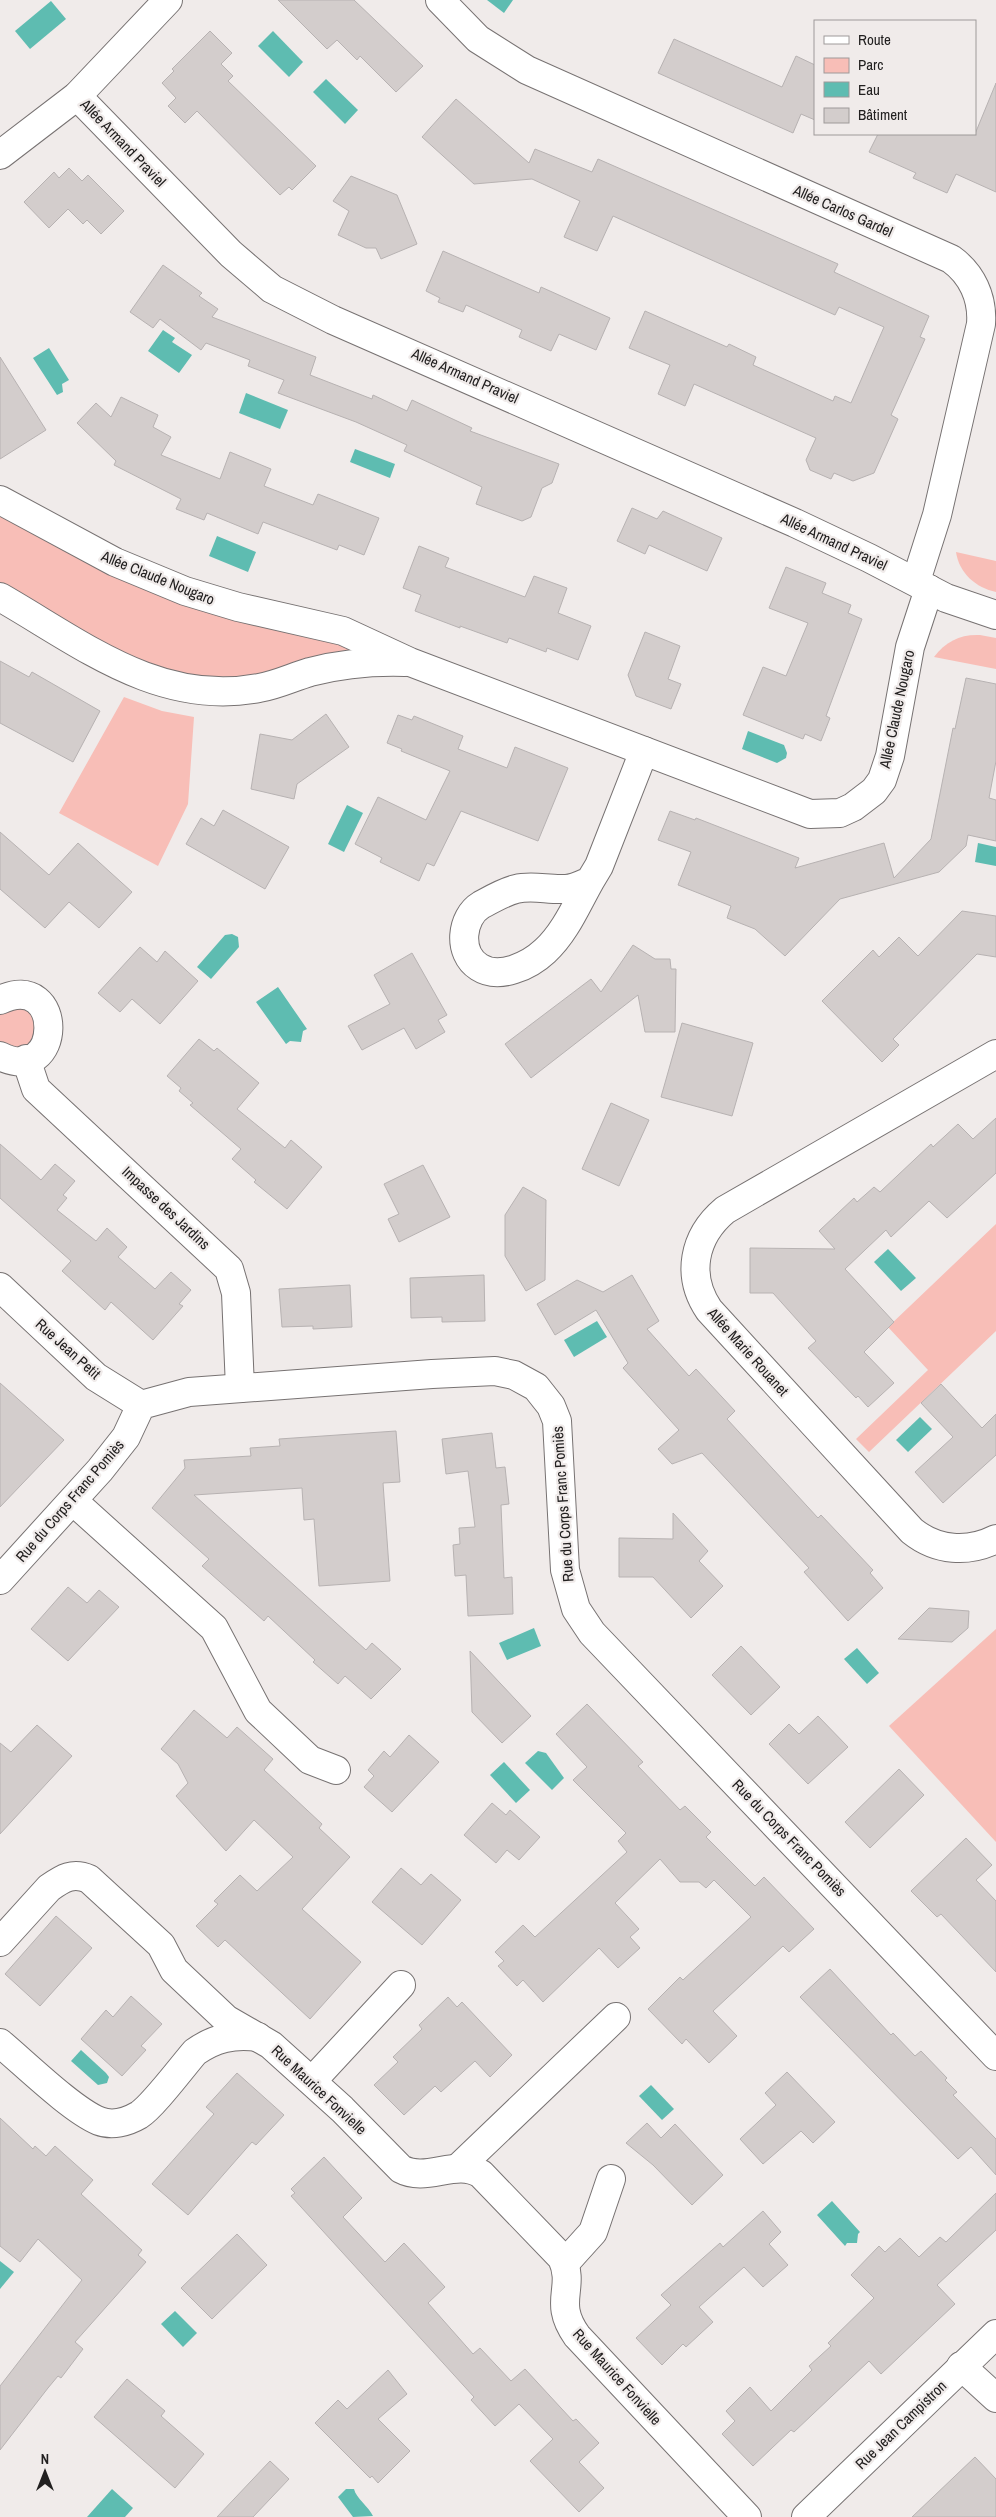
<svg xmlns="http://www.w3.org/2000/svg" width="996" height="2517" viewBox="0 0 996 2517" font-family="'Archivo Narrow',sans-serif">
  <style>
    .green { fill: #f8beb7 }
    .water { fill: #5ebcb1 }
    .building { fill: #d3cdcc; stroke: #b7b2b2 }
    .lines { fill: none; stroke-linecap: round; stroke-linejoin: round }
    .street-casing { stroke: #777272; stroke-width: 30 }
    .street { stroke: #fff; stroke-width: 28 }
    .labels { text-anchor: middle; stroke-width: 4.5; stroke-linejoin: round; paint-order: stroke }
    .street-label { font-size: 15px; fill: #222020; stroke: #f0ebea }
  </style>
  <rect width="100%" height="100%" fill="#f0ebea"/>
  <g class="green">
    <polygon points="0,509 364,648 269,674 242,677 186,676 140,664 0,586"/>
    <path d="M956,552L996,561V592C976,588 959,573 956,552Z"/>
    <path d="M980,635L996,638V669L934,657C946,641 961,634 980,635Z"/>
    <polygon points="124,697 162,711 194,717 188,804 158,866 59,813"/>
    <polygon points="17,1006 35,1014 39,1033 27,1049 0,1043 0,1013 7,1008"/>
    <polygon points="996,1224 996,1331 869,1452 856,1439 928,1370 888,1327"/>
    <polygon points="996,1629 996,1842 889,1726"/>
  </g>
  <g class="water">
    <polygon points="487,0 513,0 504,13"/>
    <polygon points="51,1 66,19 30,49 15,31"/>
    <polygon points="273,31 303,62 289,77 258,46"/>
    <polygon points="326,79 358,110 345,124 313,92"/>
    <polygon points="163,330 175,338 172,342 192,355 179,373 148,351"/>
    <polygon points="49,348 69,380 62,384 63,392 57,395 33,358"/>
    <polygon points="246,393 288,410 280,429 239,413"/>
    <polygon points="355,449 395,464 390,478 350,462"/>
    <polygon points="217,536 256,552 248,572 209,556"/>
    <polygon points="748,731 784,745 787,753 786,758 777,763 742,749"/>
    <polygon points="347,805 363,813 344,852 328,844"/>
    <polygon points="978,843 996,847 996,866 975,862"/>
    <polygon points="232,934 238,937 239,947 211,979 197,967 225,935"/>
    <polygon points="278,987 307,1029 303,1031 301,1042 290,1041 286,1044 256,1002"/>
    <polygon points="888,1249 916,1278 901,1291 874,1262"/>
    <polygon points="597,1321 607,1337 574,1357 564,1340"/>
    <polygon points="920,1417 932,1429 908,1452 896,1440"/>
    <polygon points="534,1628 541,1646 507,1660 499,1643"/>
    <polygon points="857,1648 879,1673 867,1684 844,1659"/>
    <polygon points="538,1751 546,1753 564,1778 552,1790 525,1763"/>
    <polygon points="504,1762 530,1790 516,1803 490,1775"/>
    <polygon points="81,2050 106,2073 109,2077 107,2083 98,2085 71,2061"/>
    <polygon points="651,2085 674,2109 662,2120 639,2096"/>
    <polygon points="832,2201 860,2232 858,2234 857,2243 847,2243 845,2246 817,2215"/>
    <polygon points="0,2261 14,2272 0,2289"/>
    <polygon points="175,2311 197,2333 183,2347 161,2324"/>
    <polygon points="112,2489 133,2508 125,2517 87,2517"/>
    <path d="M346,2489H354C356,2498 369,2507 373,2516L353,2517L338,2497Z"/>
  </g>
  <g class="building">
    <polygon points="278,0 354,0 423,66 396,92 360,56 357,60 337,40 327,49"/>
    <polygon points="210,31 232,53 221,64 233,76 228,81 316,166 292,190 289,187 280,195 197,111 185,123 168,106 176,98 162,83 174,71 172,69"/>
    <polygon points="674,39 782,87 796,56 815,65 815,120 801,114 793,133 658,73"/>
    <polygon points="996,83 996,192 956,174 947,193 913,178 916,173 869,152 878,134 975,134"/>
    <polygon points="456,99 529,163 535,149 592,172 598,159 838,264 834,272 929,316 920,337 925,339 891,415 898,419 874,473 853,481 834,473 831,479 810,470 806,460 816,438 694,384 685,406 658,394 670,365 629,348 645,311 727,347 729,344 756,357 753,365 833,401 835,396 851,403 884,327 839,307 835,315 613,216 597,251 564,237 580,201 532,179 474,184 422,137"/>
    <polygon points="69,168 82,181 88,175 124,211 101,234 87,220 83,224 68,209 49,228 24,202 54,172 59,178"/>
    <polygon points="351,176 397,195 417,244 381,259 376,248 366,248 338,235 349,211 333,201"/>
    <polygon points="443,251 539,293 541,287 610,318 596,350 559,334 551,351 519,337 522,330 466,305 463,312 438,302 440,298 426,291"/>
    <polygon points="163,265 202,293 199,296 218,309 212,317 316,357 310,375 372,399 373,395 407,411 412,400 472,428 470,431 559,464 552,483 542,488 531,517 522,521 476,504 482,487 404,451 407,445 356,422 278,393 284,380 248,366 250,360 206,343 201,350 160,319 153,328 130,312"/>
    <polygon points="0,357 46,430 0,459"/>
    <polygon points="121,397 158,415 153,427 171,437 161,455 220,479 230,452 271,469 264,486 313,505 318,494 379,518 364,555 339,545 337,550 263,522 258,534 207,513 204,520 176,509 181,499 114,465 116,461 77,423 96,403 111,417"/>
    <polygon points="632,508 657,519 663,511 722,538 707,571 649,545 645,554 617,541"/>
    <polygon points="419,546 449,558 445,567 525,597 534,576 567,588 558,613 591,626 578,660 547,648 546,652 509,638 507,643 460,626 460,628 415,611 421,595 403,588"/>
    <polygon points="786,567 826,583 822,593 851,605 848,613 862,619 826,716 830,718 821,741 805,734 803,739 743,715 763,667 786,676 808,623 769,608"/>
    <polygon points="645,632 680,646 668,679 681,684 671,709 636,696 628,675"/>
    <polygon points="0,661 29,677 32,672 100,711 73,762 0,723"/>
    <polygon points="966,678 996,684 996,761 989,798 996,800 996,841 968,835 966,846 939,872 840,899 785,956 755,929 727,918 731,906 678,885 691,852 658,840 670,811 695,820 696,818 799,858 795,868 884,843 894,878 931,839 953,728 955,729"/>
    <polygon points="326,714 349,747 297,784 294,799 251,789 260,734 292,740"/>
    <polygon points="398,715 412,720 414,716 463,736 458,749 507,768 515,747 568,768 538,841 461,811 434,866 427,863 419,881 380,862 382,858 355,844 378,797 426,820 450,771 401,751 402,749 387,743"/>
    <polygon points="223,810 289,847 265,889 186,844 201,818 214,826"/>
    <polygon points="0,832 49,875 78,843 132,892 99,928 69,902 45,928 0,889"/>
    <polygon points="962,911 996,916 996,957 977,954 893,1039 899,1045 882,1062 822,1001 873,950 879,957 899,937 918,956"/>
    <polygon points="633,945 655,959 670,959 671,969 676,969 675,1032 645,1032 638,995 531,1078 505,1044 591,979 601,992"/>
    <polygon points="140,947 157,962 165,951 198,981 160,1024 132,999 120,1012 98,993"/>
    <polygon points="412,953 447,1015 438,1020 445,1032 416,1049 404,1028 362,1050 348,1026 390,1004 374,975"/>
    <polygon points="682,1023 753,1043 732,1116 661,1097"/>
    <polygon points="199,1039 214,1051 217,1048 259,1083 237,1109 285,1148 291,1140 322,1167 287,1209 254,1182 256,1180 232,1159 241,1149 190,1105 193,1103 179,1091 181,1088 167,1076"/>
    <polygon points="611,1103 649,1120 619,1186 582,1169"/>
    <polygon points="996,1118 996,1173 947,1218 929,1201 891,1237 886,1230 845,1269 894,1322 864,1352 894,1383 868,1407 858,1396 856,1398 808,1348 816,1341 773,1293 750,1293 750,1248 835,1249 819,1231 854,1198 857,1202 874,1187 880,1192 931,1144 933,1147 958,1124 973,1139"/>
    <polygon points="0,1144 41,1180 55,1164 75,1181 63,1195 67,1198 57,1210 96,1241 107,1228 127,1247 118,1257 155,1289 171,1272 191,1290 179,1304 183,1306 153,1340 111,1302 105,1310 62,1271 71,1261 0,1198"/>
    <polygon points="423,1165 450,1217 399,1242 388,1219 399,1214 384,1184"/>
    <polygon points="523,1187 546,1200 545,1280 526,1291 505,1256 505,1215"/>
    <polygon points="484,1275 485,1321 442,1322 442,1317 411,1318 410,1278"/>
    <polygon points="632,1275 659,1321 647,1329 689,1376 696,1369 735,1411 727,1419 818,1518 821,1515 873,1570 870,1573 883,1588 848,1621 804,1572 809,1568 702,1453 672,1464 658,1449 679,1430 623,1368 628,1363 596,1310 555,1335 537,1304 577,1280 603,1292"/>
    <polygon points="350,1285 352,1327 313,1329 313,1326 282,1327 279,1289"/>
    <polygon points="0,1383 64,1440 0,1507"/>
    <polygon points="941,1384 982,1428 996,1414 996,1455 943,1503 915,1472 953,1437 921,1403"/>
    <polygon points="396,1431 400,1482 383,1483 390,1581 319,1586 314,1519 304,1520 302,1488 194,1495 366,1650 372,1643 401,1669 371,1699 345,1676 338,1684 313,1662 315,1660 268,1616 264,1621 202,1566 209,1559 152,1508 185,1468 184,1460 251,1456 250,1448 280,1446 279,1439"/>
    <polygon points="492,1433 496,1468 505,1467 509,1504 501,1505 504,1578 512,1577 513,1614 468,1616 466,1575 455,1576 453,1545 460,1544 459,1528 475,1527 468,1471 446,1474 442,1439"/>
    <polygon points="673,1513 708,1551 699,1561 723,1586 691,1618 653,1577 619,1577 619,1538 673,1539"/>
    <polygon points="68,1587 87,1603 99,1590 119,1607 68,1661 31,1629"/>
    <polygon points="929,1608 969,1611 968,1628 952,1642 898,1639"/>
    <polygon points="741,1646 780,1687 751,1715 712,1675"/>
    <polygon points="470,1651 531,1716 502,1743 472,1712"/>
    <polygon points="587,1704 643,1762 638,1766 680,1810 685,1806 711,1832 706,1837 755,1886 764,1877 814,1929 789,1952 783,1946 713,2011 737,2036 709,2063 686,2039 682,2044 648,2009 680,1977 683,1980 751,1917 714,1880 706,1888 699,1882 680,1882 660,1859 615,1903 639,1929 630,1937 640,1948 618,1968 599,1948 543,2002 523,1980 517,1986 498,1966 504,1961 495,1952 523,1925 535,1937 627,1852 618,1841 626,1833 573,1780 587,1767 556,1734"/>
    <polygon points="194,1710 227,1738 237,1727 273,1759 264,1770 322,1824 319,1828 350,1857 302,1909 361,1962 310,2019 225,1940 218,1947 196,1926 218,1904 214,1901 240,1875 257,1891 293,1857 254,1820 226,1851 176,1796 188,1783 178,1764 161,1749"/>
    <polygon points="818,1716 848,1747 808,1784 769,1744 789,1724 799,1734"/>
    <polygon points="37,1725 72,1756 0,1834 0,1743 11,1752"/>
    <polygon points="409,1735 439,1762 392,1812 364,1787 374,1776 368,1770 384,1751 390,1757"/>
    <polygon points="899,1769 924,1795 870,1848 845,1822"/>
    <polygon points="492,1803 506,1815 510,1810 540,1837 519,1860 507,1850 496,1863 464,1835"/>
    <polygon points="966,1838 992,1865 976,1880 996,1901 996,1972 941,1914 937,1917 911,1891"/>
    <polygon points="401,1868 421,1885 431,1874 461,1900 422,1945 372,1902"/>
    <polygon points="56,1916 92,1948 40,2006 5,1974"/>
    <polygon points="830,1969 891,2035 893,2033 915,2056 921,2051 947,2078 945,2080 957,2092 953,2095 996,2139 996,2175 971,2147 958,2159 800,1997"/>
    <polygon points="131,1996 162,2024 141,2046 146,2050 122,2076 81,2039 106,2010 113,2017"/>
    <polygon points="448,1997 457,2007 462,2002 512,2055 490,2077 475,2061 441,2092 435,2086 404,2115 374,2085 398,2062 393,2057 422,2029 419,2025"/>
    <polygon points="787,2072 835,2122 813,2143 801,2131 763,2164 740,2139 776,2105 765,2093"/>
    <polygon points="237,2073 284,2115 256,2145 252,2142 188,2215 152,2184 214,2114 206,2107"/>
    <polygon points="0,2118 33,2149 35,2146 46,2156 55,2146 93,2180 81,2194 142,2250 138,2255 146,2262 75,2342 83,2349 61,2378 58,2376 48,2388 0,2450 0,2386 82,2280 38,2239 20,2262 0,2246"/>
    <polygon points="647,2123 661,2138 675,2124 723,2175 692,2205 653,2165 626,2143"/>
    <polygon points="324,2157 362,2198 343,2217 385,2262 404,2243 445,2287 428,2303 473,2354 480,2348 511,2381 525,2369 573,2421 576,2419 599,2443 579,2462 604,2488 579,2512 530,2461 553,2439 519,2404 495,2426 471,2400 474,2397 291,2196 295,2193 291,2189"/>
    <polygon points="996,2193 996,2230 937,2285 955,2304 881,2374 869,2361 794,2432 791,2430 753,2466 722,2434 735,2421 726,2411 750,2387 771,2411 812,2370 809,2366 831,2346 828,2343 874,2298 851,2275 879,2246 885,2252 900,2238 919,2257 940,2237 946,2242"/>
    <polygon points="763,2211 781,2232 769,2244 788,2265 763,2287 744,2267 699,2307 713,2322 686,2347 683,2344 662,2365 636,2338 671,2305 661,2295 720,2243 723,2247"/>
    <polygon points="237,2234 267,2265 212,2319 181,2288"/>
    <polygon points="388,2370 407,2394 378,2419 410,2451 378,2483 372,2476 370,2478 315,2423 338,2400 347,2409"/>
    <polygon points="127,2379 165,2411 161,2416 204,2454 175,2488 94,2417"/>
    <polygon points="975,2457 996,2479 996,2517 912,2517"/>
    <polygon points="270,2461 289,2479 253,2517 217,2517"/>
  </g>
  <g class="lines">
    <g class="street-casing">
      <g id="street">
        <path d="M440,0L478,39L527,70L951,259C972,274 983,298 981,324L937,515L916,581"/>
        <polyline points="77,96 231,254 272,289 333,320 795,523 869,558 946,598 996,615"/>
        <polyline points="0,155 77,96 168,0"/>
        <polyline points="0,500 115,562 185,591 238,607 343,631 410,662 810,814 840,813 853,807 874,791 882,780 890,756 910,647 929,589"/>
        <path d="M0,597C82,644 159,707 259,688C277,685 293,677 310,672C341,664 373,661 405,662"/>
        <path d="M590,881C577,904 565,933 545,951C529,966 499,980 479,967C457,953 461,917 481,905C492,899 504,892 516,889C532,885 548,890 565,889C574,889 583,884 590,881L599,866L644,751"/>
        <path d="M0,1000C66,969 63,1088 0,1056"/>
        <path d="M996,1054L725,1210C693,1237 686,1276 709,1310L912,1531C937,1551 968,1553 996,1539"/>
        <polyline points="26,1059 36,1089 229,1269 236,1293 240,1388"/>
        <polyline points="0,1287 96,1377 141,1405"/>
        <polyline points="73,1501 214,1628 258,1711 310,1760 336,1770"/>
        <polyline points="0,1580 100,1470 126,1437 141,1405 189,1392 432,1374 495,1371 514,1375 536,1387 551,1406 557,1421 565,1570 576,1609 592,1633 996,2056"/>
        <path d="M0,1942L49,1888C63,1878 73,1872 89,1879L161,1945L174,1970L226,2019L271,2045L342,2109L401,2169C427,2183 456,2158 481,2174L562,2258C576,2289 552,2301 577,2336L747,2517"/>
        <path d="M0,2043C24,2063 72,2110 99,2121C112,2126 127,2122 139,2115C153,2106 182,2067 195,2052C215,2038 233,2034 258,2037"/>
        <polyline points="312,2081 401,1985"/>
        <polyline points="458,2168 616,2017"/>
        <polyline points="565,2263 593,2232 611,2179"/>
        <polyline points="961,2366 996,2398"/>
        <polyline points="806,2517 996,2334"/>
      </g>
    </g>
    <use href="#street" class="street"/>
  </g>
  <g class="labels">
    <g class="street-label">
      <text transform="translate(123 143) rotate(46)" y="5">Allée Armand Praviel</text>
      <text transform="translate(843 211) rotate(24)" y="5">Allée Carlos Gardel</text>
      <text transform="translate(465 376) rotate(24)" y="5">Allée Armand Praviel</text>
      <text transform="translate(834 542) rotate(25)" y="5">Allée Armand Praviel</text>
      <text transform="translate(158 578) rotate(22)" y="5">Allée Claude Nougaro</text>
      <text transform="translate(897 709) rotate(-78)" y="5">Allée Claude Nougaro</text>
      <text transform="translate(166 1208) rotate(43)" y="5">Impasse des Jardins</text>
      <text transform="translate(68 1349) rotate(42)" y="5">Rue Jean Petit</text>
      <text transform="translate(748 1352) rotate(48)" y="5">Allée Marie Rouanet</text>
      <text transform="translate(70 1501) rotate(-49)" y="5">Rue du Corps Franc Pomiès</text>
      <text transform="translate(563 1504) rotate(-94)" y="5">Rue du Corps Franc Pomiès</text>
      <text transform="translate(789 1838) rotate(46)" y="5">Rue du Corps Franc Pomiès</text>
      <text transform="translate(319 2090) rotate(43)" y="5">Rue Maurice Fonvielle</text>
      <text transform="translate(617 2377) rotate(48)" y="5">Rue Maurice Fonvielle</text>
      <text transform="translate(901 2425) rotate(-44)" y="5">Rue Jean Campistron</text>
    </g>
  </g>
  <rect x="814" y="20" width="162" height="115" fill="#f0ebea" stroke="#9e9a99"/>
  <rect x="824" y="36" width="25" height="8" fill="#ffffff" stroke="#9e9a99"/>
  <text x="858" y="45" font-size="15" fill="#222020">Route</text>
  <rect x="824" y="58" width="25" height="15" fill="#f8beb7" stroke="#9e9a99"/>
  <text x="858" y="70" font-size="15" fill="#222020">Parc</text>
  <rect x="824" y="82" width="25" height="15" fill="#5ebcb1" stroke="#9e9a99"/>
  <text x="858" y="95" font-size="15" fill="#222020">Eau</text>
  <rect x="824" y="108" width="25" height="15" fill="#d3cdcc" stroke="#9e9a99"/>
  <text x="858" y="120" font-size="15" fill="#222020">Bâtiment</text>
  <g transform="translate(45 2472)" stroke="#f0ebea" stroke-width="4" paint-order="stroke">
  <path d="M0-4L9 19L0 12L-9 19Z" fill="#222020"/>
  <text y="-8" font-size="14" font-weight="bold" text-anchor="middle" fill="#222020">N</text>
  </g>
</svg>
